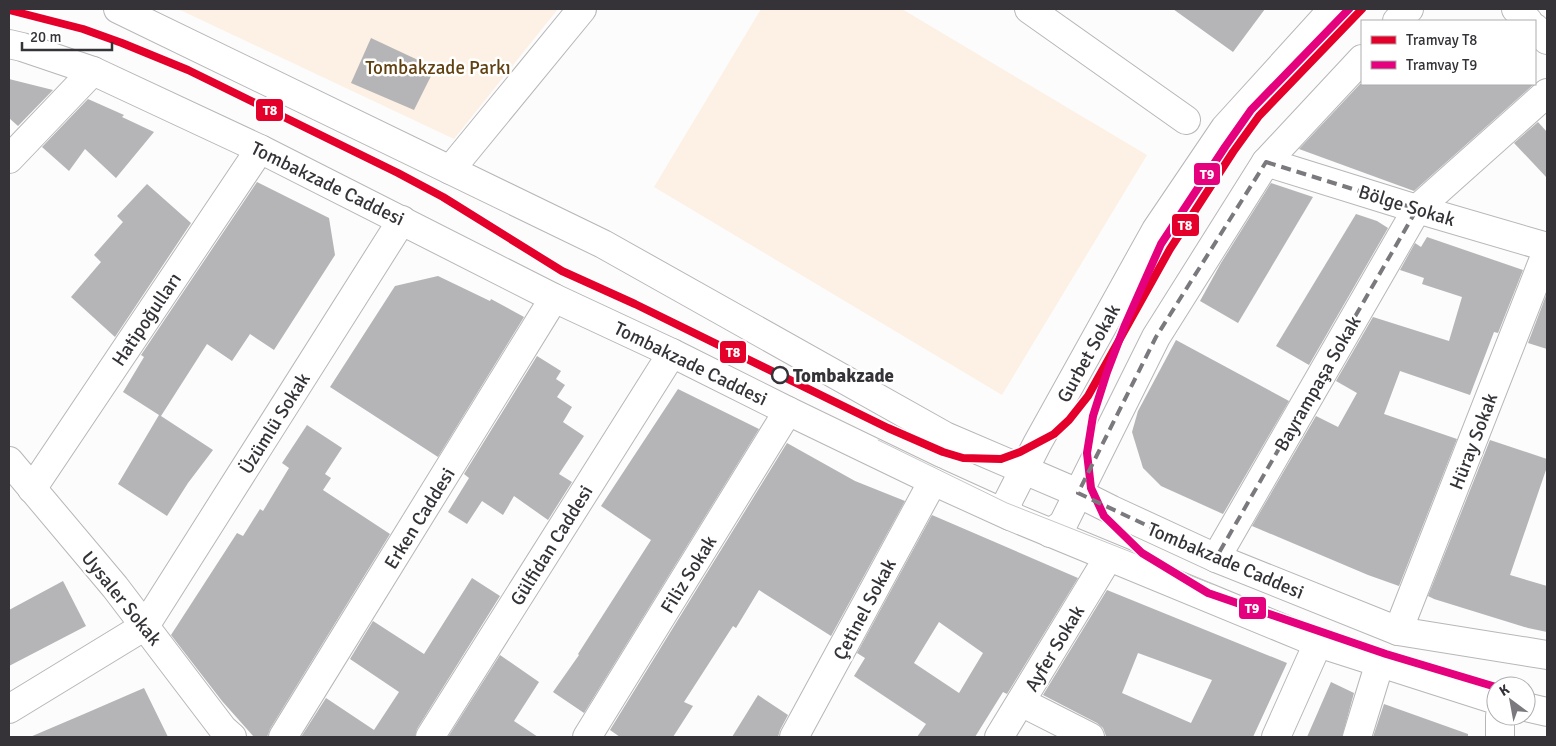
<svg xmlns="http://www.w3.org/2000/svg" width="1556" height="746" viewBox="0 0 1556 746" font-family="Signika,sans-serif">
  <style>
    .park { fill: #fcf1e4 }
    .building { fill: #b5b4b6; fill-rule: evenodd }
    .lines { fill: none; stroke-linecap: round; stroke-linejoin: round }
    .minor-casing { stroke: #b7b6b8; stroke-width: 30 }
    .secondary-casing { stroke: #b7b6b8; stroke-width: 30 }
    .minor { stroke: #fff; stroke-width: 28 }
    .secondary { stroke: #fff; stroke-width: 28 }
    .tram { stroke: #c7c7c7; stroke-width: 1 }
    .tram-1-casing { stroke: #fff; stroke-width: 11 }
    .tram-2-casing { stroke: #fff; stroke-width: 11 }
    .tram-1 { stroke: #e4002b; stroke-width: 8 }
    .tram-2 { stroke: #e5007d; stroke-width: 8 }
    .marked { fill: none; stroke: #7b797d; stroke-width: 4; stroke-dasharray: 10 6; stroke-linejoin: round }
    .stop-dot { fill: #fff; stroke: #353338; stroke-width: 2.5 }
    .labels { text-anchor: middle; stroke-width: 5; stroke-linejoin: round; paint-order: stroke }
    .park-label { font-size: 19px; fill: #614010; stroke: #fff }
    .street-label { font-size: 19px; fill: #353338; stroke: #fff }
    .stop-label { font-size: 19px; font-weight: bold; fill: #353338; stroke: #fff; text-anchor: start }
    .line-badge { stroke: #fff; stroke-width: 2 }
    .badge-label { font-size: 14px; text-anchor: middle; font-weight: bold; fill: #fff }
  </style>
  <rect width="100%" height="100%" fill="#fcfcfc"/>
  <g class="park">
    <polygon points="178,9 558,9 454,139"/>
    <polygon points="761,9 902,9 1147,155 1002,395 654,187"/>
  </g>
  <g class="building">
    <polygon points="1173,9 1265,9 1233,52"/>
    <polygon points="371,38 435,68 414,110 351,83"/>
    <polygon points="9,79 53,90 18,126 9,118"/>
    <polygon points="1360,84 1534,84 1414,191 1299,149"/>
    <polygon points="88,99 124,115 122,117 154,132 116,178 85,149 69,171 42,147"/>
    <polygon points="1538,122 1547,132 1547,178 1514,143"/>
    <polygon points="257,182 329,218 335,255 274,350 250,334 232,361 207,344 161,416 213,450 188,483 167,516 118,484 159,415 123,392 144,357 141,355"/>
    <polygon points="1271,183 1313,197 1238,323 1200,301 1221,263"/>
    <polygon points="147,184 191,223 115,337 71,297 101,262 94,255 123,222 117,216"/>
    <polygon points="1356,214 1377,221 1388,228 1309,365 1276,346"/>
    <polygon points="1427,237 1523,270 1498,333 1494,332 1470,395 1400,371 1384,414 1457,439 1399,586 1368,575 1252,526 1316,416 1338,427 1357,393 1336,381 1373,317 1449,341 1462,297 1422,284 1424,278 1400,270 1415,243 1421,247"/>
    <polygon points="438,276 490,301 491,299 524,317 438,457 330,387 395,286"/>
    <polygon points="1547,293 1547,349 1528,343"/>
    <polygon points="1176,340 1289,401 1223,514 1161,486 1143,468 1132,432 1138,411"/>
    <polygon points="537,356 561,371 556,379 565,385 557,397 572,407 563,422 584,436 559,474 572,482 548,520 514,496 503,515 482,501 467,524 448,512 469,478 464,474"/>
    <polygon points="678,389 759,429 584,713 553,692 579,655 578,654 651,540 601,506"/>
    <polygon points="307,425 342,448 325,474 331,478 323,490 390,534 270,729 267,737 254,737 222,701 171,635 237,533 243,536 260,509 263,511 289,468 282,463"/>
    <polygon points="1490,440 1547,459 1547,467 1510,575 1547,586 1547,632 1528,628 1434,599 1428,596"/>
    <polygon points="787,443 855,481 905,501 831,636 759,590 736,628 733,626 684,702 693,706 673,737 620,737 610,730"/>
    <path d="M932,515L1078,578L1007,694L1003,692L975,737H917L926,724L854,676L865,658L857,653ZM939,622L983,653L959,693L914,663Z"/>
    <polygon points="472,578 500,596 417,729 415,737 301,737 326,698 374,730 399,692 350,659 373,621 424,654"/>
    <polygon points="63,581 86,626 9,666 9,610"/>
    <path d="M1107,590L1287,663L1253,737H1109L1106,736L1103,728L1097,723L1043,695ZM1138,653L1212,680L1191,723L1122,693Z"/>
    <polygon points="500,655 539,682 514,721 538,737 448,737"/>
    <polygon points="1331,682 1354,693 1342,737 1307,737"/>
    <polygon points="144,688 168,737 30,737 84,714"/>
    <polygon points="758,695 788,715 780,730 778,737 732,737"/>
    <polygon points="1384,704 1468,734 1468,737 1373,737"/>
  </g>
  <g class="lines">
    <g class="minor-casing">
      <g id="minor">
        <polyline points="1029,9 1186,120"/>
        <polyline points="1516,9 1528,21"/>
        <polyline points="1397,21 1409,9"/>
        <polyline points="1535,28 1547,40"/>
        <polyline points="9,159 93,71"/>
        <polyline points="1266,162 1417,209 1547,247"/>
        <polyline points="450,170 582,9"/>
        <polyline points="9,461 115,587 223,729 232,737"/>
        <polyline points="32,489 260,149"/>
        <polyline points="1010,516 1007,503 1037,444 1156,230 1225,128 1333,9"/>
        <polyline points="1050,533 1063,524 1156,337 1266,162 1362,59"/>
        <polyline points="1216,558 1417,209 1547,93"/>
        <polyline points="1398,631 1547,251"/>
        <polyline points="1021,702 1090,737"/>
        <polyline points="9,709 145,626 402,220"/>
        <polyline points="283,737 554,298"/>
        <polyline points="430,737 672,353"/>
        <polyline points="587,737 788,411"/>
        <polyline points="794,737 933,481"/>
        <polyline points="999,737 1108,558"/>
        <polyline points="1276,737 1318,643"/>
        <polyline points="1357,737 1380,662"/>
        <polyline points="1500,737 1500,716"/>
      </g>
    </g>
    <g class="secondary-casing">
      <g id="secondary">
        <polyline points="118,9 603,244 945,436 1078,493 1112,510 1216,558 1398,631 1547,655"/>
        <polyline points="9,44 22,47 93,71 260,149 554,298 672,353 788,411 933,481 1010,516 1318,643 1496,700"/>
        <polyline points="1526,707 1547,712"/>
      </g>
    </g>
    <use href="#minor" class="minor"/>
    <use href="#secondary" class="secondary"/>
    <polyline class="tram" points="878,440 1007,503 1212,584"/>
    <g class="tram-1-casing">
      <polyline id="tram-1" points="9,10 83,29 122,43 188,70 398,173 443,197 562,271 635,304 888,428 943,452 963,458 1001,459 1020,452 1054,434 1069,420 1088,396 1170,249 1233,152 1259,116 1362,9"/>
    </g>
    <g class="tram-2-casing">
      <polyline id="tram-2" points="1349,9 1251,110 1225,147 1161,244 1125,325 1107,372 1093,416 1087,453 1091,488 1104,516 1142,553 1208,593 1386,654 1496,687"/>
    </g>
    <use href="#tram-1" class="tram-1"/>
    <use href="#tram-2" class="tram-2"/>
  </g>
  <path class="marked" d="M1266,162L1417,209L1216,558L1078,493L1156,337Z"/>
  <circle class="stop-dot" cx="780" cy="375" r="8"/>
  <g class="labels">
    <g class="park-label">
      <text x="438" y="74">Tombakzade Parkı</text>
    </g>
    <g class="street-label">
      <text transform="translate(328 183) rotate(26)" y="7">Tombakzade Caddesi</text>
      <text transform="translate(1407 205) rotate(17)" y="7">Bölge Sokak</text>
      <text transform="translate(146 319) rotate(-56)" y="7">Hatipoğulları</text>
      <text transform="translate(1088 353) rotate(-61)" y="7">Gurbet Sokak</text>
      <text transform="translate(691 363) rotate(26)" y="7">Tombakzade Caddesi</text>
      <text transform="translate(1317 383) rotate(-60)" y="7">Bayrampaşa Sokak</text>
      <text transform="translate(274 423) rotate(-58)" y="7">Üzümlü Sokak</text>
      <text transform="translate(1473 441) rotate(-69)" y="7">Hüray Sokak</text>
      <text transform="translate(419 518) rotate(-58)" y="7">Erken Caddesi</text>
      <text transform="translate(551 545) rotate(-58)" y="7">Gülfidan Caddesi</text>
      <text transform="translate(1226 560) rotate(23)" y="7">Tombakzade Caddesi</text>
      <text transform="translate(688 574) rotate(-58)" y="7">Filiz Sokak</text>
      <text transform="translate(122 598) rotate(51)" y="7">Uysaler Sokak</text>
      <text transform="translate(864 609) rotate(-62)" y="7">Çetinel Sokak</text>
      <text transform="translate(1054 648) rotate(-59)" y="7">Ayfer Sokak</text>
    </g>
    <g class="stop-label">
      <text x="793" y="382">Tombakzade</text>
    </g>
  </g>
  <g class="line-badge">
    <rect x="255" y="98" width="29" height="24" rx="5" fill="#e4002b"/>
    <rect x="1193" y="162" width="28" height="24" rx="5" fill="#e5007d"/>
    <rect x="1171" y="213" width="29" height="24" rx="5" fill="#e4002b"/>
    <rect x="719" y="340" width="28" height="24" rx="5" fill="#e4002b"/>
    <rect x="1238" y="596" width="29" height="24" rx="5" fill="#e5007d"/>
  </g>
  <g class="badge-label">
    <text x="270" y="115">T8</text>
    <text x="1207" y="179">T9</text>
    <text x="1185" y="230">T8</text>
    <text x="733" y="357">T8</text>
    <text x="1252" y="613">T9</text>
  </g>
  <rect width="1556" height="746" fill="none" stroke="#353338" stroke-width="20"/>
  <rect x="1361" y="20" width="175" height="65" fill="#ffffff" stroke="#aeadaf"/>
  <rect x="1371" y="36" width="25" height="8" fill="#e4002b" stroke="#aeadaf"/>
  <text x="1406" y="45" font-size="15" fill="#353338">Tramvay T8</text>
  <rect x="1371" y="61" width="25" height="8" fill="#e5007d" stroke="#aeadaf"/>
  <text x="1406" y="70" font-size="15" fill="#353338">Tramvay T9</text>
  <g transform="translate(1511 701) rotate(328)"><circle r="24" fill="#ffffff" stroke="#aeadaf"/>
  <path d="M0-4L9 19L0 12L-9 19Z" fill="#7b797d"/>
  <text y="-8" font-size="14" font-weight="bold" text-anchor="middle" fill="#353338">K</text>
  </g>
  <path d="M22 42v8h90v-8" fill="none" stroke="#353338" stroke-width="2.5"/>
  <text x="30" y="42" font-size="15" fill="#353338" stroke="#ffffff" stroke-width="4" paint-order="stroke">20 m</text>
</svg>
